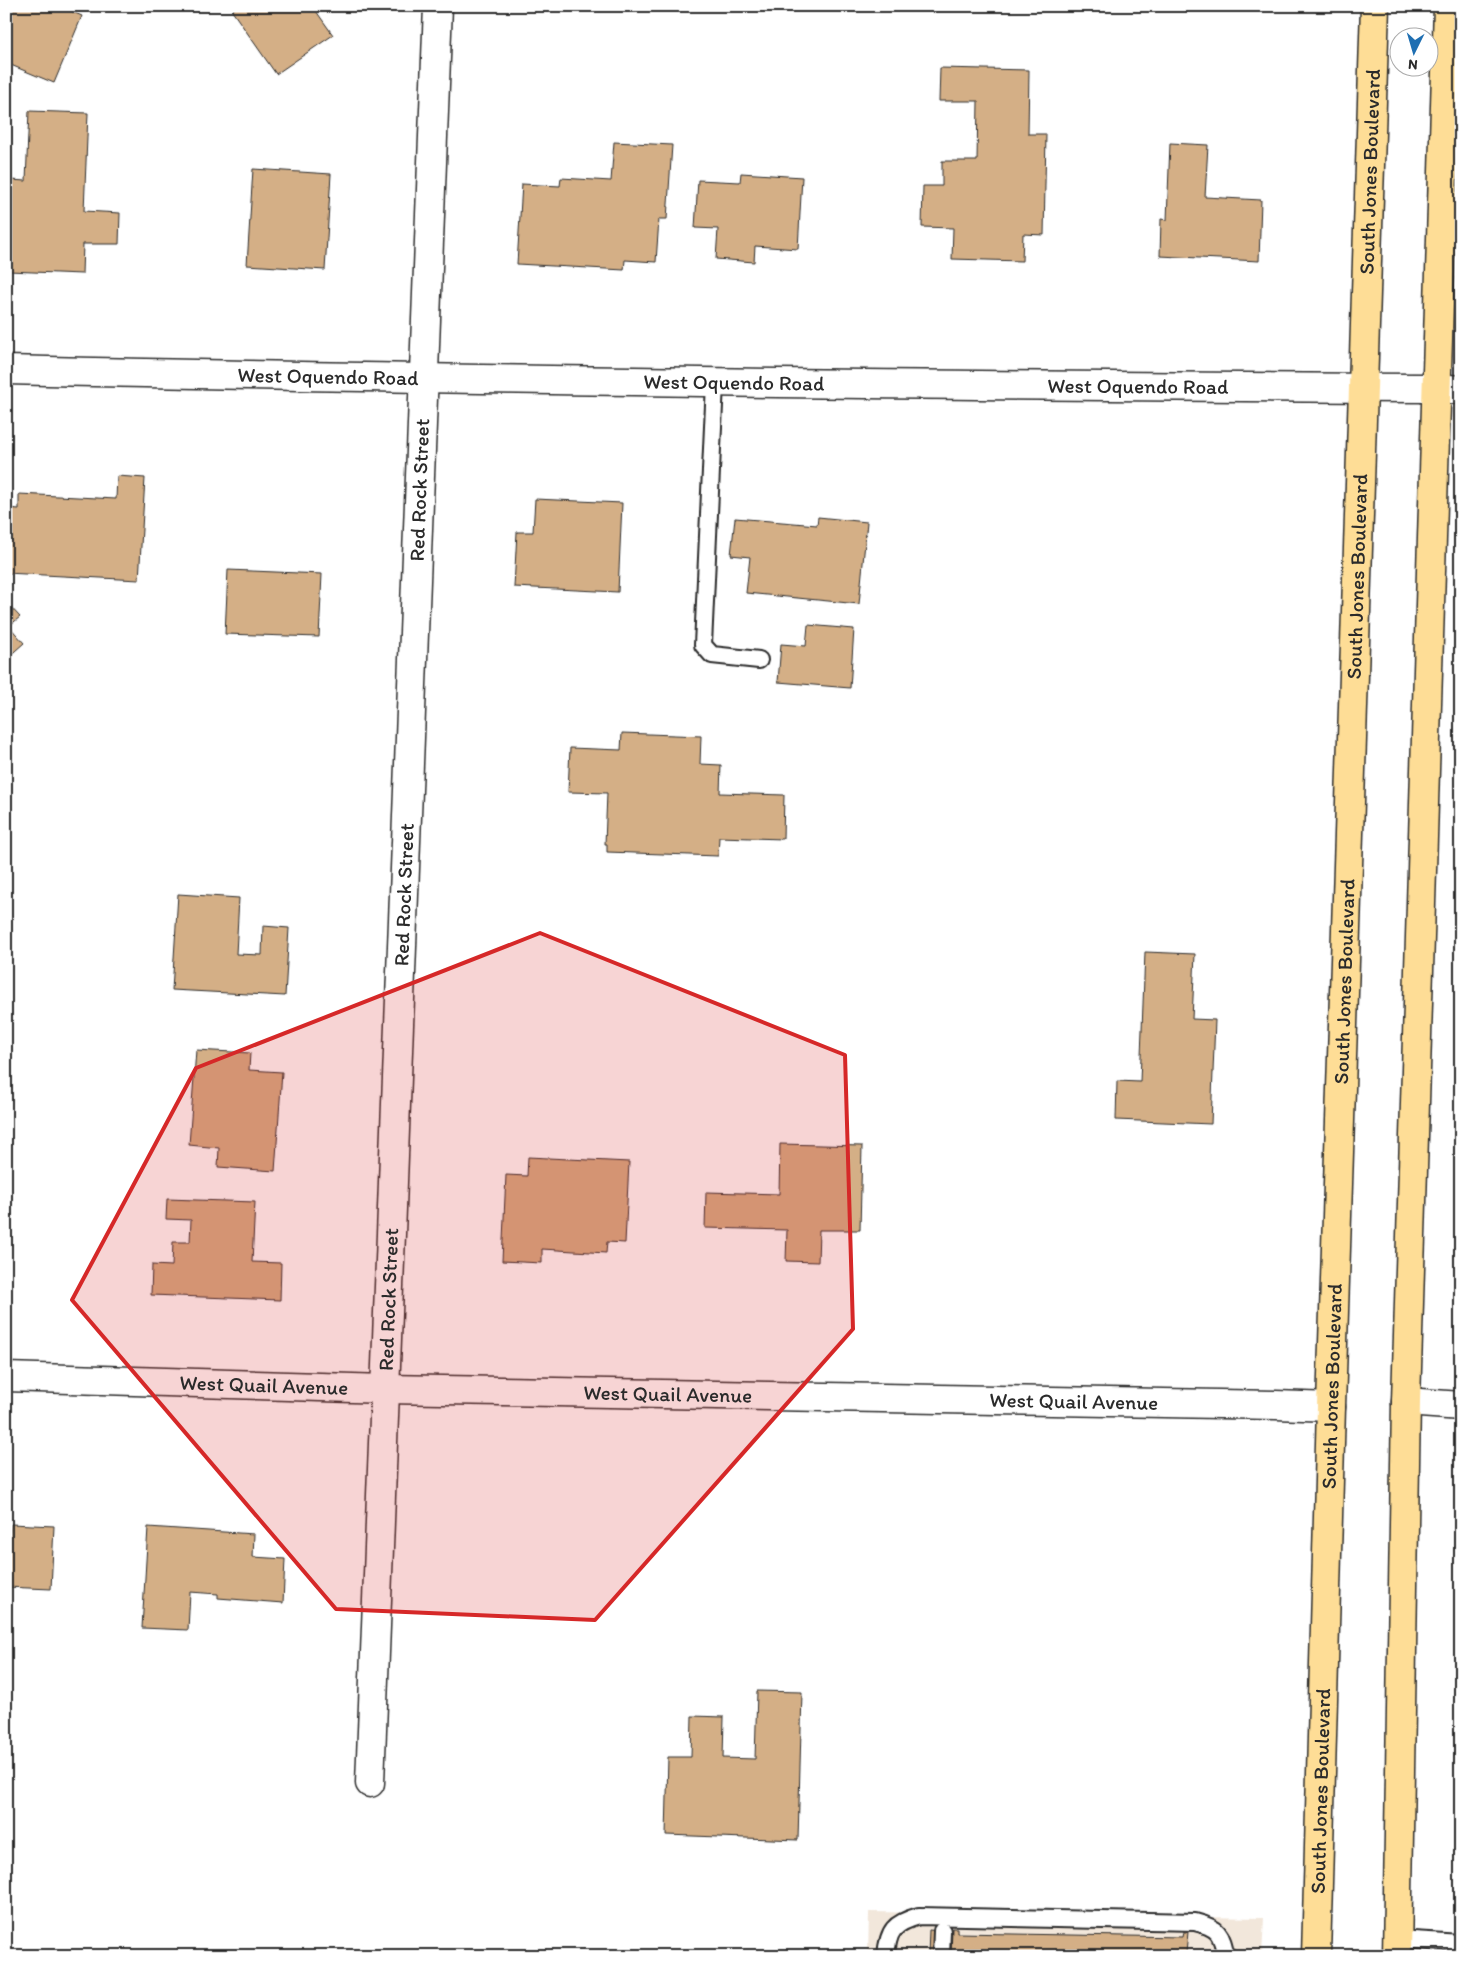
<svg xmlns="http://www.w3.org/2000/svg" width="1467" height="1962" viewBox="0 0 1467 1962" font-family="Itim,sans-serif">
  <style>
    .built { fill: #f2e7db }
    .building { fill: #d4af86; stroke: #2b2b2b }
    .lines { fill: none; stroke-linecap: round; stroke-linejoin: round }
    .service-casing { stroke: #2b2b2b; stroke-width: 20 }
    .minor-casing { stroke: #2b2b2b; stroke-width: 31 }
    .tertiary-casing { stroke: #2b2b2b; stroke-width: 31 }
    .primary-casing { stroke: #2b2b2b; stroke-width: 31 }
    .service { stroke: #fff; stroke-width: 16 }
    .minor { stroke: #fff; stroke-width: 28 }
    .tertiary { stroke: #fff; stroke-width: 28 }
    .primary { stroke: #fedd96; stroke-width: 28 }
    .marked { fill: #d62828; fill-opacity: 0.2; stroke: #d62828; stroke-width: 4; stroke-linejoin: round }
    .labels { text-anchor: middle; stroke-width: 4.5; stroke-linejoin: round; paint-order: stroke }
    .street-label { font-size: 21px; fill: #2b2b2b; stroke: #fff }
  </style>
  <rect width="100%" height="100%" fill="#fff"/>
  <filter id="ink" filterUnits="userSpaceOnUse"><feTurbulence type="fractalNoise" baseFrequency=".02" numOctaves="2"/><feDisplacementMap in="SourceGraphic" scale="10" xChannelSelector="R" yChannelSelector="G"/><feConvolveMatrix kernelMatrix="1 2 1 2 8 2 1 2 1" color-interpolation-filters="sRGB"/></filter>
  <g filter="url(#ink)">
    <polygon class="built" points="869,1912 1264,1918 1262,1956 868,1956"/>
    <g class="building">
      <polygon points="6,6 59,6 82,16 54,83 6,63"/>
      <polygon points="237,6 323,6 316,11 333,35 276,74 232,11"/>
      <polygon points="940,68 1029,70 1028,134 1046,134 1044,235 1023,234 1022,261 952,259 953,228 922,227 923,186 942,186 942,161 977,161 978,101 939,101"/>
      <polygon points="29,111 88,113 84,211 120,213 119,244 83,244 82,274 8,271 11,180 26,181"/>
      <polygon points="614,142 672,145 667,219 659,219 656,262 625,260 624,270 517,264 522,184 560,186 561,178 611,181"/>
      <polygon points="1170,143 1208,145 1205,197 1261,200 1259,261 1160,256 1161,219 1167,220"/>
      <polygon points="253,169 331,174 325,270 247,265"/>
      <polygon points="741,173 802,177 798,249 755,246 754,262 716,259 718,229 695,228 698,180 740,182"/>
      <polygon points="117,476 145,478 139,580 6,573 6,508 19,509 19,494 116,499"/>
      <polygon points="535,499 622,503 618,592 514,587 517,532 533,532"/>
      <polygon points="818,517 867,522 859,604 746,593 750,557 731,555 735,518 817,525"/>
      <polygon points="228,570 322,574 319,637 225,634"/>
      <polygon points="6,602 20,617 9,626 24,643 6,659"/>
      <polygon points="808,625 854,629 850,688 778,682 781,644 806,646"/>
      <polygon points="622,733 701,736 700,764 721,765 720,793 784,795 783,839 719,837 718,856 607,852 607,844 605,844 607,793 568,792 570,748 621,750"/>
      <polygon points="178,894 239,898 236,954 262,955 263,926 289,928 285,996 172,990"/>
      <polygon points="1145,952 1195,954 1192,1019 1215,1020 1211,1124 1116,1120 1117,1081 1140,1082"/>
      <polygon points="196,1050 250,1053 249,1070 282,1072 275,1171 218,1167 219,1148 189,1145"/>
      <polygon points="780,1144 862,1146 860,1230 819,1230 818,1262 786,1261 787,1230 705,1228 706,1192 779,1194"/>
      <polygon points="528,1157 629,1162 625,1243 607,1242 606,1253 542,1249 542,1263 502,1261 506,1175 527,1176"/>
      <polygon points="167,1199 255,1202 252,1262 281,1263 280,1300 151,1295 152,1265 172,1266 173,1242 190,1242 191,1220 166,1219"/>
      <polygon points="11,1524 54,1526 51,1589 6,1587 6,1536 10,1536"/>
      <polygon points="148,1527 254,1534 253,1557 285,1559 283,1603 218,1598 218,1594 190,1592 188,1630 142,1628"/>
      <polygon points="757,1691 802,1692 798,1840 666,1835 668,1757 691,1757 692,1716 724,1717 723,1758 755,1759"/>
      <polygon points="952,1928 957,1928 957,1933 1182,1937 1183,1932 1188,1932 1186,1953 1197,1954 1197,1956 951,1956"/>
      <polygon points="929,1930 951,1932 951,1956 928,1956"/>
    </g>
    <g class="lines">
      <g class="service-casing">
        <g id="service">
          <polyline points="715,383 703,645 712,655 759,660"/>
          <polyline points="1397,1939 1461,1943"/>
          <path d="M886,1956C888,1930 894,1923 919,1916L1195,1922C1219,1928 1221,1933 1226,1956"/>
          <polyline points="941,1956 942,1931"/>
        </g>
      </g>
      <g class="minor-casing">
        <g id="minor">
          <path id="s1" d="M6,1377L385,1389L1276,1405L1331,1407"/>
          <polyline points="1406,1402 1461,1406"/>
          <path id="s2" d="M370,1783L438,6"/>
        </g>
      </g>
      <g class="tertiary-casing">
        <g id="tertiary">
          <path id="s3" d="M6,370C483,381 960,386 1436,388L1461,390"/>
        </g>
      </g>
      <g class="primary-casing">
        <g id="primary">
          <path id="s4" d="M1316,1956L1331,1407L1375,6"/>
          <polyline points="1397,1956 1406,1402 1448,6"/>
        </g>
      </g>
      <use href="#service" class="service"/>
      <use href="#minor" class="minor"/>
      <use href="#tertiary" class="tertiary"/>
      <use href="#primary" class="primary"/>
    </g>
  </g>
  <path class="marked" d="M540,933L845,1055L853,1329L595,1620L336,1609L72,1300L196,1068Z"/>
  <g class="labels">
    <g class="street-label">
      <text dy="7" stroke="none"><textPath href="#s4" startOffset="1785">South Jones Boulevard</textPath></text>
      <text dy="7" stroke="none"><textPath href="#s3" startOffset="322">West Oquendo Road</textPath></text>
      <text dy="7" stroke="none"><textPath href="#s3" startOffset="728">West Oquendo Road</textPath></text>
      <text dy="7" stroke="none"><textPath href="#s3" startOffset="1132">West Oquendo Road</textPath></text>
      <text dy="7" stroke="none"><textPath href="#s2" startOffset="1294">Red Rock Street</textPath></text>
      <text dy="7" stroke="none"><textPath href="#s4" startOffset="1380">South Jones Boulevard</textPath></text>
      <text dy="7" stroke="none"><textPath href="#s2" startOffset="889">Red Rock Street</textPath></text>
      <text dy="7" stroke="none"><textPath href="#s4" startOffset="975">South Jones Boulevard</textPath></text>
      <text dy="7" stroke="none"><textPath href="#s2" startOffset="484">Red Rock Street</textPath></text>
      <text dy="7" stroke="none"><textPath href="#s1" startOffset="258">West Quail Avenue</textPath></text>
      <text dy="7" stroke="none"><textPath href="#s4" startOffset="570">South Jones Boulevard</textPath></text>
      <text dy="7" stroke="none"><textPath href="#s1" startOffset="662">West Quail Avenue</textPath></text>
      <text dy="7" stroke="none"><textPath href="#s1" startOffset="1068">West Quail Avenue</textPath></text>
      <text dy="7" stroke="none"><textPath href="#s4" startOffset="165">South Jones Boulevard</textPath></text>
    </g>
  </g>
  <rect width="1467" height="1962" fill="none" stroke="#fff" stroke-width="25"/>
  <rect x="12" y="12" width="1442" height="1937" fill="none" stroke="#2b2b2b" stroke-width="2" filter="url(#ink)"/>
  <g transform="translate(1414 52) rotate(185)"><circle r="24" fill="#ffffff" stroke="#aaaaaa"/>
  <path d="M0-4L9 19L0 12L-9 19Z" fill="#1f6fb2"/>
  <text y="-8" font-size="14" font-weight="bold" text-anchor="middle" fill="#2b2b2b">N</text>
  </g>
</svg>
